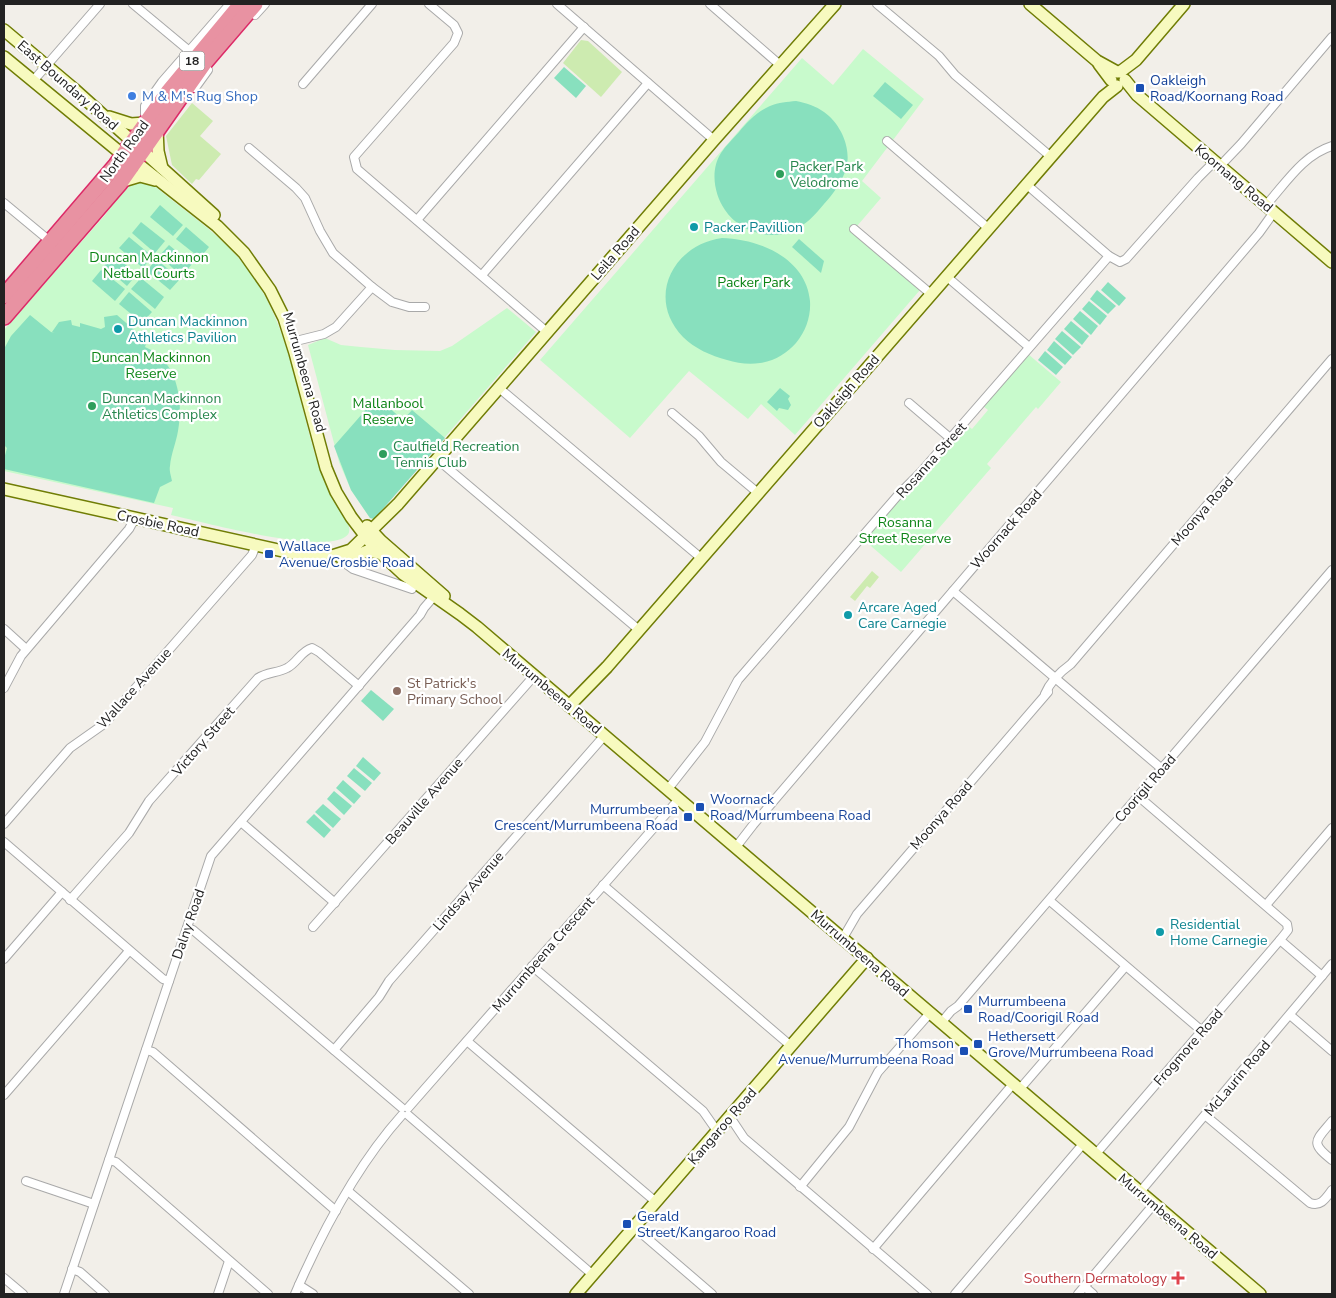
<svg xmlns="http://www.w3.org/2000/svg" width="1336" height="1298" viewBox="0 0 1336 1298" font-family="'Nunito Sans',sans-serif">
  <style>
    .grass { fill: #cdebb0 }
    .park { fill: #c8facc }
    .pitch { fill: #88e0be }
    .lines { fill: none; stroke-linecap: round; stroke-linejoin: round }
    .street-casing { stroke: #a9a9a9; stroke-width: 10 }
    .secondary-casing { stroke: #707d05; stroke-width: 14 }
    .highway-casing { stroke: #dc2a67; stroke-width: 18 }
    .street { stroke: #fff; stroke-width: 8 }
    .secondary { stroke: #f7fabf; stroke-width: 11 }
    .highway { stroke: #e892a2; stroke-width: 15 }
    .transit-dot { fill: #1a4fb4; stroke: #fff; stroke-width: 2 }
    .shop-dot { fill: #3f7fe0; stroke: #fff; stroke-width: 2 }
    .leisure-dot { fill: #2e9e5b; stroke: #fff; stroke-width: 2 }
    .culture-dot { fill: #0f9aa8; stroke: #fff; stroke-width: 2 }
    .education-dot { fill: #8d6e63; stroke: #fff; stroke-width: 2 }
    .health-dot { fill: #e0444e; stroke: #fff; stroke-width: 2 }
    .labels { text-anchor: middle; stroke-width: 4.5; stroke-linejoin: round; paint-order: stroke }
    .shield { fill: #fff; stroke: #646464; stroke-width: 1 }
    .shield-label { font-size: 12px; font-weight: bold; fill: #222 }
    .transit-label { font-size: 14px; fill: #164399; stroke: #fff; text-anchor: start }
    .street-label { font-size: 14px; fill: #222; stroke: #fff }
    .shop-label { font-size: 14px; fill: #366cbe; stroke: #fff; text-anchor: start }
    .leisure-label { font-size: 14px; fill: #27864d; stroke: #fff; text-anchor: start }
    .culture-label { font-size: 14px; fill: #0d838f; stroke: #fff; text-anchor: start }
    .park-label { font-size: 14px; fill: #0c8416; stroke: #fff }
    .education-label { font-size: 14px; fill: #785e54; stroke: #fff; text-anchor: start }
    .health-label { font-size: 14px; fill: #be3a42; stroke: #fff; text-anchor: end }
  </style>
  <rect width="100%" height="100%" fill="#f2efe9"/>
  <g class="grass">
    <polygon points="581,40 588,41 622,72 601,97 563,63"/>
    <polygon points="192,103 213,121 200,136 221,154 199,180 196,179 192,184 172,165 166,136"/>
    <polygon points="872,571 879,577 870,588 867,586 855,601 850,597"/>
  </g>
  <g class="park">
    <polygon points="863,49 924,99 862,181 881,198 852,232 920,290 795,435 761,404 748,419 689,371 630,438 540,360 802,58 833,85"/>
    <path d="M141,181L149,183L157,188C193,218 226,237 254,278C292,334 298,403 319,467C323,480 329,493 336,505C340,511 348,519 349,527C350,531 349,535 345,537C320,554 203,522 171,515L173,508L4,471V330L105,215L123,191L132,184Z"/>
    <polygon points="507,308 536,332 374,519 370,518 351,490 339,462 308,345 325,338 341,345 361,347 395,350 440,351 452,346"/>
    <polygon points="1028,354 1061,382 1038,409 1036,407 987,464 991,468 901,572 864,540 967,425 972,429 988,410 983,406"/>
  </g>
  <g class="pitch">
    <polygon points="564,67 586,86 576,98 554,78"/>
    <polygon points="885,82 913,105 901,119 873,96"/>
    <path d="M796,101C806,103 816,106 824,112C841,124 852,149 846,169C842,182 833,194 824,204C815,215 806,225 792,231C769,241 739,231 725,210C714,194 710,170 721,153C726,145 733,139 739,132C747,122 758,111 770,106C779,102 787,102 796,101Z"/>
    <polygon points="160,205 183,225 173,236 150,217"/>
    <polygon points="141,222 165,241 155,253 132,233"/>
    <polygon points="186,227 209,247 200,258 176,239"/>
    <polygon points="129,237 152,256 143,268 119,248"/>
    <path d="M722,238C759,239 806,258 810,301C811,316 806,331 796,343C787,353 775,361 760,363C749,365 737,363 727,360C711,356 694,348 683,337C646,299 672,245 722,238Z"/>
    <polygon points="799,239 824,261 821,273 792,247"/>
    <polygon points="169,245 192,264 182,276 159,256"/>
    <polygon points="114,255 137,274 127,286 104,266"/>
    <polygon points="156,259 180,279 170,290 147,271"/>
    <polygon points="101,270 125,289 115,301 92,281"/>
    <polygon points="141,278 164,297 155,309 131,289"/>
    <polygon points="1108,282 1126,298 1119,306 1101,290"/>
    <polygon points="1097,290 1116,306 1108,314 1090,299"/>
    <polygon points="129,292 152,312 142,323 119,304"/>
    <polygon points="1089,301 1107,316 1100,325 1082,309"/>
    <polygon points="1080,311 1098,326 1091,335 1073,319"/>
    <path d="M30,315L51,332L55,333L52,332L59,322L71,320L72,325L80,327V323L101,329L105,327L104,317L117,315L140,335L135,339L146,344L145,347C177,360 184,400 178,431C176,443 171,454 170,466C169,470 171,476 172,481L160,487L154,503L4,469V459L7,448L4,445V349L11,336Z"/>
    <polygon points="1071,321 1089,336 1082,345 1064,329"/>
    <polygon points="1062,331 1081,347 1073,355 1055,339"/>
    <polygon points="1054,341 1072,357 1065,365 1047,350"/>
    <polygon points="1045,351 1063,367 1056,375 1038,360"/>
    <polygon points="780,388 790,396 788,399 791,405 788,410 779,408 777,411 767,402"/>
    <polygon points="377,397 403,420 412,410 445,438 374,519 370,518 351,490 334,446"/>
    <polygon points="371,690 394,709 383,721 361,701"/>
    <polygon points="363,757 381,773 374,781 356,766"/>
    <polygon points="354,768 372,783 365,791 347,776"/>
    <polygon points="343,780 361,796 354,804 336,788"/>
    <polygon points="334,791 352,806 344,815 327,799"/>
    <polygon points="323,804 341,819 333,828 315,812"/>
    <polygon points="314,814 331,830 324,838 306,822"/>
  </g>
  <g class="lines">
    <g class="street-casing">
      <g id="street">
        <polyline points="133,4 193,54"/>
        <polyline points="429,4 454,25 458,33 454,43 354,157 357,169 547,332"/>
        <polyline points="557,4 714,140"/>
        <polyline points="710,4 780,65"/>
        <polyline points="877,4 939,56 955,75 1050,156"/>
        <polyline points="255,15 265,4"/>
        <polyline points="33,81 100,4"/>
        <polyline points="303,84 372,4"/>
        <polyline points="195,88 208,70"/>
        <polyline points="147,120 145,114 145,106 162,82 230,4"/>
        <polyline points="887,141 988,228"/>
        <polyline points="249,148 296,188 305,198 320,231 333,253 372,287 392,302 409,307 425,307"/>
        <polyline points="1220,166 1241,144 1332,37"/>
        <polyline points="1026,184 1109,256"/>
        <polyline points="4,203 51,242"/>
        <path d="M1266,205C1286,183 1303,155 1332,146"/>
        <polyline points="417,220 584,27"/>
        <polyline points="854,229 931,294"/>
        <polyline points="482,275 648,83"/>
        <polyline points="946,276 1029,347"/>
        <polyline points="292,342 324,334 336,327 372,287"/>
        <polyline points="499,388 701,558"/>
        <polyline points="909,403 950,438"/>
        <polyline points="672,413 699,436 721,462 758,493"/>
        <polyline points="437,459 639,630"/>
        <polyline points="342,561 353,569 412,589"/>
        <polyline points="953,591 1162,769"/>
        <polyline points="4,629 26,649"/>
        <polyline points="4,688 21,656 129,529 135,518"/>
        <path d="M1045,694C1050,682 1060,672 1071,664L1332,359"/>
        <polyline points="668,789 705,742 738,680 899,494 921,472 1109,256 1120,262 1126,259 1198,178 1215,161"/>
        <polyline points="1138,796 1287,924 1288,930 1280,940 1322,976"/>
        <polyline points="241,822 335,903"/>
        <polyline points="4,824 70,748 104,724 252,555 256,545"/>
        <polyline points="4,842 163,979 169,981"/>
        <polyline points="736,847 753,825 1259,233 1274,212"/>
        <polyline points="603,885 791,1046"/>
        <path d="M70,900L129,833L149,801L258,678C267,672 278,673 287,668C297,663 301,651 312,648L319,652L359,686"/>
        <polyline points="1050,901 1202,1031"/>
        <polyline points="1266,905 1332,828"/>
        <polyline points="313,927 534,676"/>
        <polyline points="187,928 193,930 402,1108"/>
        <polyline points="843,938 857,914 1048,692"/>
        <polyline points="4,959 62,892"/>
        <polyline points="532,966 703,1111 717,1131"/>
        <polyline points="1290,1015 1332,1051"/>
        <polyline points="941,1023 951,1011 958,1006 1332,570"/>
        <polyline points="467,1041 656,1202"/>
        <polyline points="146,1050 153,1052 336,1211"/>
        <polyline points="334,1050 379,997 389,981 605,735"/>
        <polyline points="1019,1090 1125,967"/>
        <polyline points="4,1095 129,951"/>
        <polyline points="408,1108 679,799"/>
        <polyline points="408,1115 593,1275"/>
        <path d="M1206,1116L1310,1203C1321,1207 1326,1198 1332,1190"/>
        <polyline points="730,1117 744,1138 927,1294"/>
        <path d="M1332,1121C1316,1141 1309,1142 1332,1160"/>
        <polyline points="1095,1155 1280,940"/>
        <polyline points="109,1160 116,1162 268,1294"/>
        <polyline points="26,1181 94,1204"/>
        <polyline points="800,1187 849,1127 878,1072 930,1013"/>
        <polyline points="348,1191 469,1294"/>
        <polyline points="1140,1192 1332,964"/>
        <polyline points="634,1227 712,1294"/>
        <polyline points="873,1249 1013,1084"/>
        <polyline points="72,1269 80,1272 105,1294"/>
        <polyline points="4,1278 23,1294"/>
        <polyline points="299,1285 313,1294"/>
        <polyline points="1085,1287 1093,1294"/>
        <polyline points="64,1294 211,856 420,615 424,608 436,594"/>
        <polyline points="218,1294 229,1261"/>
        <path d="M295,1294C321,1234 358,1164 402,1115"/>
        <polyline points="955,1294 1083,1144"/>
        <polyline points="1078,1294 1154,1204"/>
      </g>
    </g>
    <g class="secondary-casing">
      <g id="secondary">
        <polyline points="1030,4 1097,61 1117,72"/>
        <polyline points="4,30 74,89 214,215"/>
        <polyline points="4,57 117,150 142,167 217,226 244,253 270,290 284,318 295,353 326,468 336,492 351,517 373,546 403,574 460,614 477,627 1260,1294"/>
        <polyline points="1099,64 1111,80"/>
        <polyline points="1120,72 1136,60 1184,4"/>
        <polyline points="1125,80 1137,95 1332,262"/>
        <polyline points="109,117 131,124 145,123"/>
        <polyline points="157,129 158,151 162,168"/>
        <polyline points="120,182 140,176 155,180"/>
        <polyline points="4,489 319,559"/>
        <polyline points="367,526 381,541 444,596"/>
        <polyline points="313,557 332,556 351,550 398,504 714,140 835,4"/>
        <polyline points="343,561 367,551 380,553"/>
        <polyline points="569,706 607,667 1103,97 1117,86"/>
        <polyline points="576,1294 867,958"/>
      </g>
    </g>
    <g class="highway-casing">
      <g id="highway">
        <polyline points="4,296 116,165 168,92 241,4"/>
        <polyline points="4,317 120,183 205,62 255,4"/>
      </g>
    </g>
    <use href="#street" class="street"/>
    <use href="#secondary" class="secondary"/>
    <use href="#highway" class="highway"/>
  </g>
  <g class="transit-dot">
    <rect x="1135" y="83" width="10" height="10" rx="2.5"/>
    <rect x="264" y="549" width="10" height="10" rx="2.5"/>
    <rect x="695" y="802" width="10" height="10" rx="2.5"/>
    <rect x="683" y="812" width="10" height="10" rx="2.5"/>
    <rect x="963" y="1004" width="10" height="10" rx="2.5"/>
    <rect x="973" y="1039" width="10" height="10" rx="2.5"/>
    <rect x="959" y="1046" width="10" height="10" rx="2.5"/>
    <rect x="622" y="1219" width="10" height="10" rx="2.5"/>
  </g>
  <circle class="shop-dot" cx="132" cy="96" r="5"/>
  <g class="leisure-dot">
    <circle cx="780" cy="174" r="5"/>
    <circle cx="92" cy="406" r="5"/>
    <circle cx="383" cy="454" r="5"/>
  </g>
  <g class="culture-dot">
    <circle cx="694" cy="227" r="5"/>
    <circle cx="118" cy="329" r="5"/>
    <circle cx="848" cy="615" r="5"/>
    <circle cx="1160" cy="932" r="5"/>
  </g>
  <circle class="education-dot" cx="397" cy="691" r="5"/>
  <path class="health-dot" d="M1175.5 1270.5h5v5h5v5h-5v5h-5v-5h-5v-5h5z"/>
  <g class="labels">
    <rect class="shield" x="179.5" y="51.5" width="25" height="19" rx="4"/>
    <g class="shield-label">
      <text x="192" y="65">18</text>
    </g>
    <g class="transit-label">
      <text x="1150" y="85">Oakleigh<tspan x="1150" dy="16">Road/Koornang Road</tspan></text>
      <text x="279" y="551">Wallace<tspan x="279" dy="16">Avenue/Crosbie Road</tspan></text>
      <text x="710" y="804">Woornack<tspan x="710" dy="16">Road/Murrumbeena Road</tspan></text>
      <text x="678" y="814" text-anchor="end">Murrumbeena<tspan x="678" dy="16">Crescent/Murrumbeena Road</tspan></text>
      <text x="978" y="1006">Murrumbeena<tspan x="978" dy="16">Road/Coorigil Road</tspan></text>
      <text x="988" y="1041">Hethersett<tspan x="988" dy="16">Grove/Murrumbeena Road</tspan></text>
      <text x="954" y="1048" text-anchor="end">Thomson<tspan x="954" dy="16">Avenue/Murrumbeena Road</tspan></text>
      <text x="637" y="1221">Gerald<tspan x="637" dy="16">Street/Kangaroo Road</tspan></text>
    </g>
    <g class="street-label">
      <text transform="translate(68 85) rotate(41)" y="5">East Boundary Road</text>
      <text transform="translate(124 151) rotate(-54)" y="5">North Road</text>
      <text transform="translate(1234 178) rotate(40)" y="5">Koornang Road</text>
      <text transform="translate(615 253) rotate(-49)" y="5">Leila Road</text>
      <text transform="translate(305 372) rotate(74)" y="5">Murrumbeena Road</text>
      <text transform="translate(846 391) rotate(-49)" y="5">Oakleigh Road</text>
      <text transform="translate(931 460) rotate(-48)" y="5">Rosanna Street</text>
      <text transform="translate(1202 511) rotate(-49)" y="5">Moonya Road</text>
      <text transform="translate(158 523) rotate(12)" y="5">Crosbie Road</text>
      <text transform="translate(1006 529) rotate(-49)" y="5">Woornack Road</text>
      <text transform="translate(134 688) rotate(-48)" y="5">Wallace Avenue</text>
      <text transform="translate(552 691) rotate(40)" y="5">Murrumbeena Road</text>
      <text transform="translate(203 741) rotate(-49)" y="5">Victory Street</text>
      <text transform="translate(1145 788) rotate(-49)" y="5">Coorigil Road</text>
      <text transform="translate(424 801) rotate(-49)" y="5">Beauville Avenue</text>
      <text transform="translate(941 815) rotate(-49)" y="5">Moonya Road</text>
      <text transform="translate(468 891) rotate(-49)" y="5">Lindsay Avenue</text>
      <text transform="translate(188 924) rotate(-71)" y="5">Dalny Road</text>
      <text transform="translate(860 953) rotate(41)" y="5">Murrumbeena Road</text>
      <text transform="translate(543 954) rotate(-49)" y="5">Murrumbeena Crescent</text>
      <text transform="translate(1188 1047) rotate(-49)" y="5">Frogmore Road</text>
      <text transform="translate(1237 1078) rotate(-50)" y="5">McLaurin Road</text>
      <text transform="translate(722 1126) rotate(-49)" y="5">Kangaroo Road</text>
      <text transform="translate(1168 1216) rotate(40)" y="5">Murrumbeena Road</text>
    </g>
    <g class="shop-label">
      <text x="142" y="101">M &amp; M's Rug Shop</text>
    </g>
    <g class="leisure-label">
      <text x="790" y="171">Packer Park<tspan x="790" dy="16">Velodrome</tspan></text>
      <text x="102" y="403">Duncan Mackinnon<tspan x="102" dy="16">Athletics Complex</tspan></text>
      <text x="393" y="451">Caulfield Recreation<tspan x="393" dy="16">Tennis Club</tspan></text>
    </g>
    <g class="culture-label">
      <text x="704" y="232">Packer Pavillion</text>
      <text x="128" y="326">Duncan Mackinnon<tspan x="128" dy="16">Athletics Pavilion</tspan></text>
      <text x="858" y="612">Arcare Aged<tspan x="858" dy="16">Care Carnegie</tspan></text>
      <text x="1170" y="929">Residential<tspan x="1170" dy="16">Home Carnegie</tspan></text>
    </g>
    <g class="park-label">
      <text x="149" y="262">Duncan Mackinnon<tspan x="149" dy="16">Netball Courts</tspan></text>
      <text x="754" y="287">Packer Park</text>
      <text x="151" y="362">Duncan Mackinnon<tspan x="151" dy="16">Reserve</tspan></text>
      <text x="388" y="408">Mallanbool<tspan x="388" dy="16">Reserve</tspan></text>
      <text x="905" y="527">Rosanna<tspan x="905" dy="16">Street Reserve</tspan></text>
    </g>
    <g class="education-label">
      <text x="407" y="688">St Patrick's<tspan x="407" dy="16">Primary School</tspan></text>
    </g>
    <g class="health-label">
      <text x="1167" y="1283">Southern Dermatology</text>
    </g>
  </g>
  <rect width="1336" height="1298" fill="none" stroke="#222222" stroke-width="10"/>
</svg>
